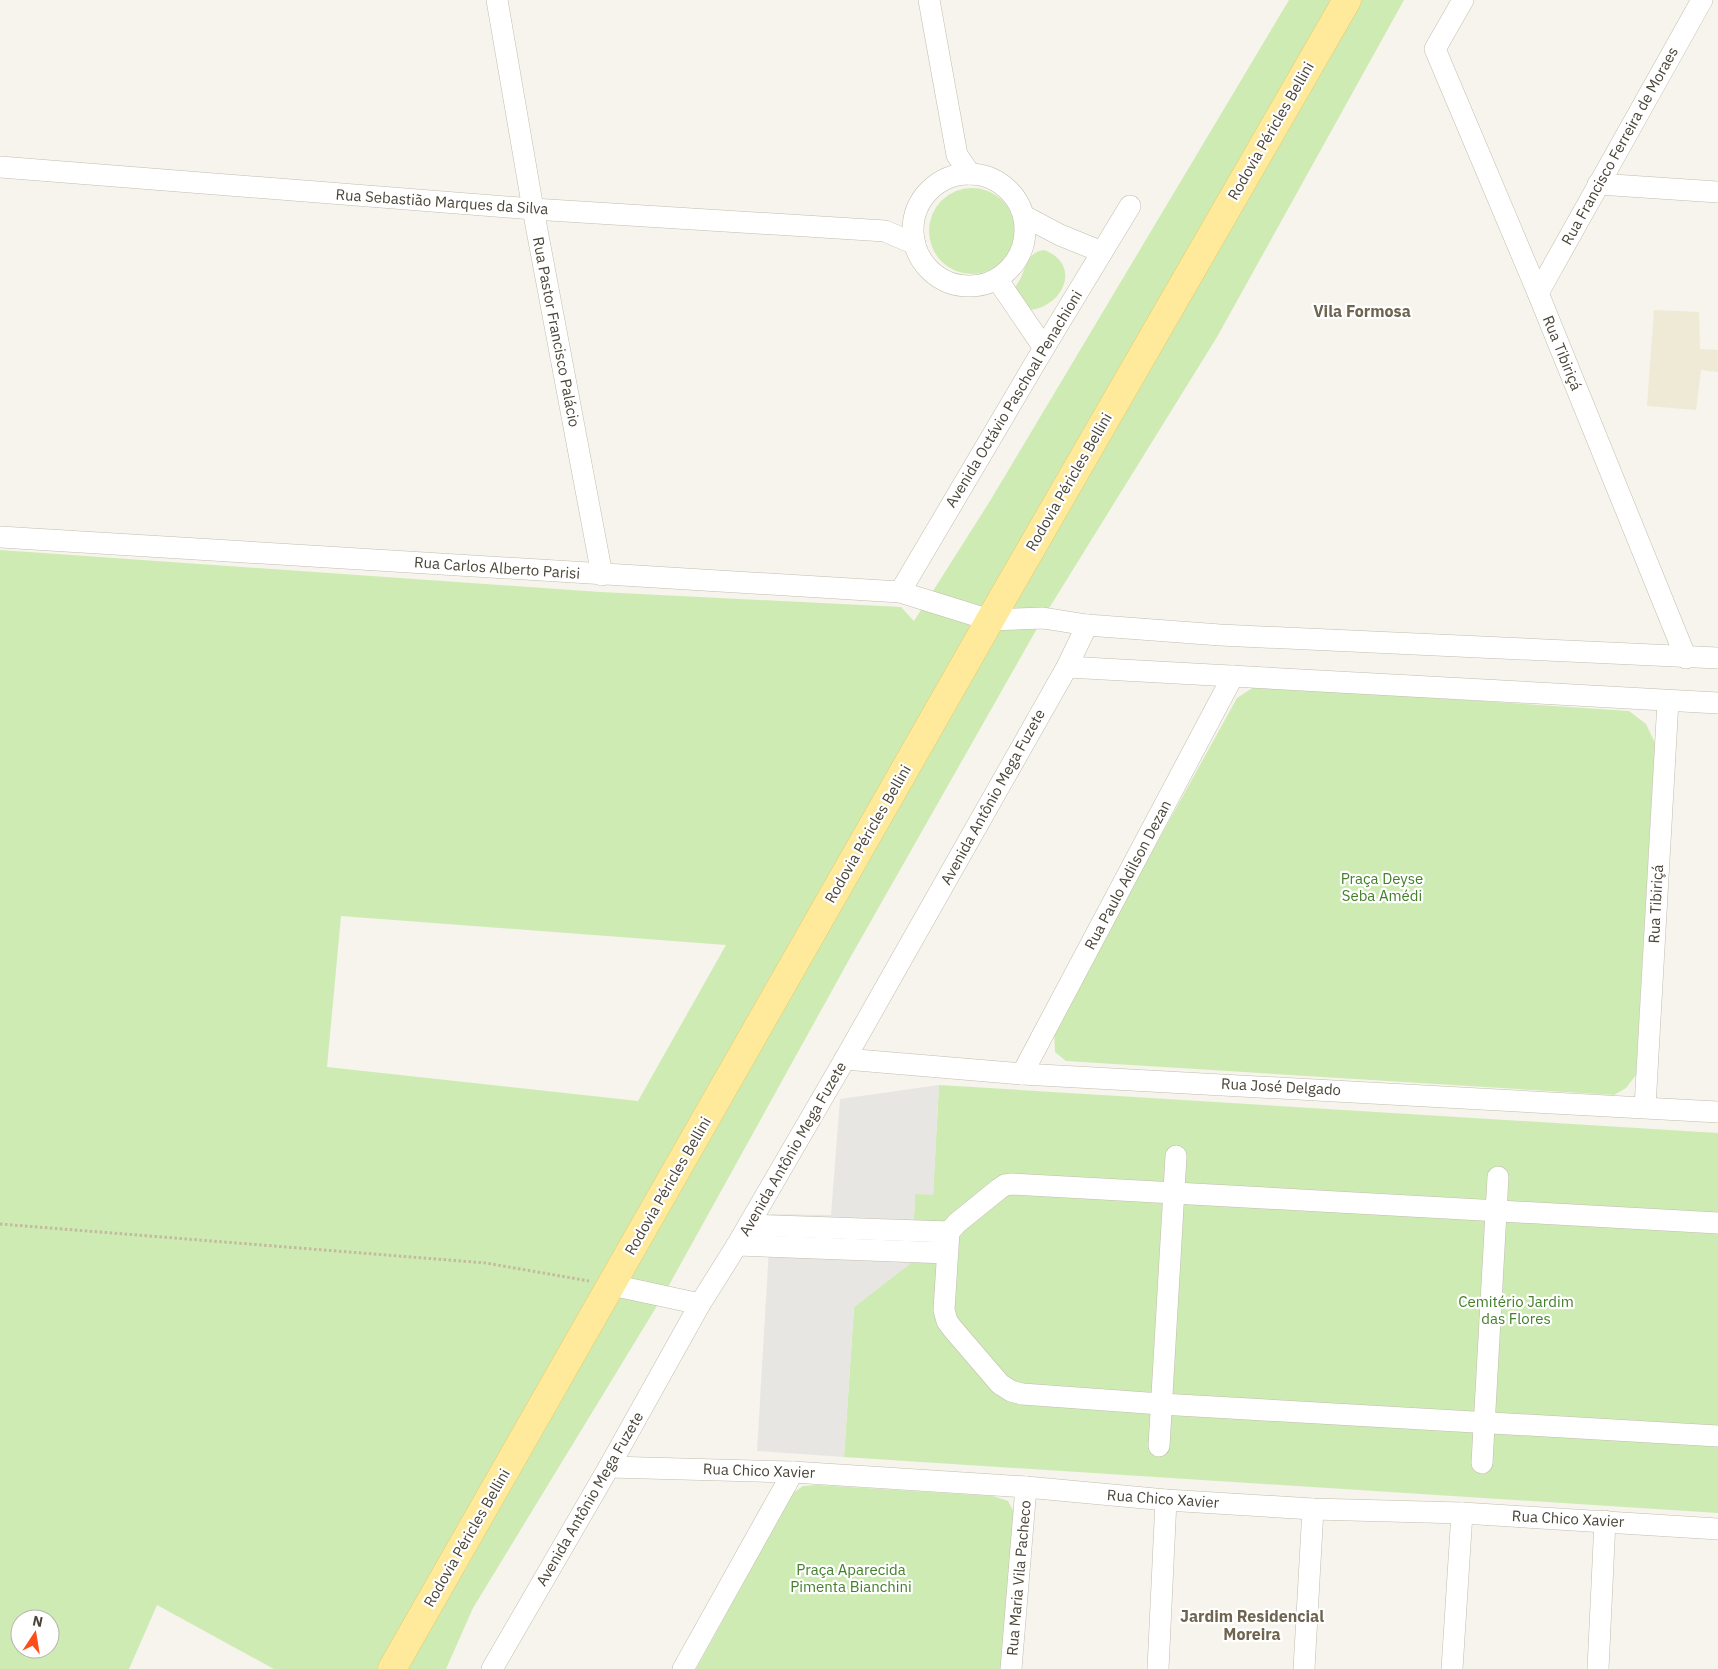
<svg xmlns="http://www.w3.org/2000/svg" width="1718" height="1669" viewBox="0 0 1718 1669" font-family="'IBM Plex Sans',sans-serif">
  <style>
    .education { fill: #efead5 }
    .green { fill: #ceebb4; fill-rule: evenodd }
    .parking { fill: #e8e6e3 }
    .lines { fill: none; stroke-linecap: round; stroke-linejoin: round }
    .minor-casing { stroke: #c2bdad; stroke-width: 22 }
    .major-casing { stroke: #e8cb68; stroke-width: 29 }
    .path { stroke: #c4ba9e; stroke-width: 3; stroke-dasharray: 2.5 2.5; stroke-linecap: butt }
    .minor { stroke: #fff; stroke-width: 21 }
    .major { stroke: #ffea9c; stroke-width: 28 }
    .labels { text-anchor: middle; stroke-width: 4.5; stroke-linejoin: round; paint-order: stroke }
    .street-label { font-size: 15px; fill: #4b4539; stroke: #fff }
    .park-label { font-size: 15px; fill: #438029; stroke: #fff }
    .neighbourhood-label { font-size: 16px; font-weight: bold; fill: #6e644f; stroke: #fff }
  </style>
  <rect width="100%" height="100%" fill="#f6f4ec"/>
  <polygon class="education" points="1654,310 1699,312 1700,349 1718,350 1718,372 1701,370 1696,410 1647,406"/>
  <g class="green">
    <path d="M1289,0H1404L1217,337L1043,618L850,958L663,1296L473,1608L446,1669H274L157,1605L129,1669H0V550L600,592L901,607L914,621L990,501ZM341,916L726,945L638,1101L327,1067ZM20,1619H50V1649H20Z"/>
    <circle cx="972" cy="231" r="43"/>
    <path d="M1044,250C1082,264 1064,306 1030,310L1015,287C1027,273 1023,253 1044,250Z"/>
    <polygon points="1254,687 1273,687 1629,711 1646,724 1655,743 1636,1075 1626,1088 1614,1095 1066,1061 1055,1052 1054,1029 1237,698"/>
    <polygon points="939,1085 1718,1133 1718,1513 844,1457 854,1307 912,1262 915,1194 933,1194"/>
    <polygon points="817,1485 993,1496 1008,1501 1014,1512 1001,1669 696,1669 793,1493 803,1486"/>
  </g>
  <polygon class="parking" points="939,1085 933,1195 915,1194 912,1262 854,1307 844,1457 757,1451 771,1214 831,1215 840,1099"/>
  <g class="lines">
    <g class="minor-casing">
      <g id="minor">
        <polyline points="497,0 533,209 602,575"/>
        <polyline points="929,0 957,155 970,174"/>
        <polyline points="1463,0 1435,49 1538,293 1686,658"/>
        <polyline points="0,167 533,209 885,231 915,244"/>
        <circle cx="969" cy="230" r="56"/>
        <polyline points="1598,184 1718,192"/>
        <polyline points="1024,216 1060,235 1102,252"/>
        <polyline points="997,279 1044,348"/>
        <polyline points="1538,293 1702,0"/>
        <polyline points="0,537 900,592 990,620 1043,618 1087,625 1220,635 1718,658"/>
        <polyline points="900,592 1044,348 1130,206"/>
        <polyline points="1067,667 1718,703"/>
        <polyline points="845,1059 1022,1074 1718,1112"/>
        <polyline points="1022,1074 1233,676"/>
        <polyline points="1645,1107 1668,701"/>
        <polyline points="1718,1223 1012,1184 1005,1185 999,1189 957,1223 949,1232 944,1310 947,1321 952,1328 1000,1384 1011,1391 1022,1394 1161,1404 1718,1436"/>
        <polyline points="749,1225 949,1232"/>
        <polyline points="737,1245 947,1253"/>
        <polyline points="612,1285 700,1304"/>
        <polyline points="1159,1446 1176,1156"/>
        <polyline points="1482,1463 1498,1177"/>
        <polyline points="609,1467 793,1472 1026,1487 1166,1500 1313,1509 1462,1513 1718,1529"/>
        <polyline points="492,1669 609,1467 700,1304 737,1245 845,1059 1067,667 1087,625"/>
        <polyline points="683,1669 793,1472"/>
        <polyline points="1011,1669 1026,1487"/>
        <polyline points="1158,1669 1166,1500"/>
        <polyline points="1304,1669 1313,1509"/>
        <polyline points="1452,1669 1462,1513"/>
        <polyline points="1598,1669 1605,1521"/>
      </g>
    </g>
    <g class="major-casing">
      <polyline id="major" points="392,1669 990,620 1347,0"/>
    </g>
    <polyline class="path" points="0,1224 486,1263 589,1281"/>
    <use href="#minor" class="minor"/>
    <use href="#major" class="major"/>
  </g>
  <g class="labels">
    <g class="street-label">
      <text transform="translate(1271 131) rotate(-60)" y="5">Rodovia Péricles Bellini</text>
      <text transform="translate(1620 146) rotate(-61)" y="5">Rua Francisco Ferreira de Moraes</text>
      <text transform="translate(442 202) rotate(4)" y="5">Rua Sebastião Marques da Silva</text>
      <text transform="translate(556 332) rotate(79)" y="5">Rua Pastor Francisco Palácio</text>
      <text transform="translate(1562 353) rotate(68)" y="5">Rua Tibiriçá</text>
      <text transform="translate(1014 399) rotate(-59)" y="5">Avenida Octávio Paschoal Penachioni</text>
      <text transform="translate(1069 482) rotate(-60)" y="5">Rodovia Péricles Bellini</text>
      <text transform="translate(497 568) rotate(4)" y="5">Rua Carlos Alberto Parisi</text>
      <text transform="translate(993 797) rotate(-61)" y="5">Avenida Antônio Mega Fuzete</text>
      <text transform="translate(868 834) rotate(-60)" y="5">Rodovia Péricles Bellini</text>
      <text transform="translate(1128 875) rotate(-62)" y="5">Rua Paulo Adilson Dezan</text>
      <text transform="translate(1656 904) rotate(-87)" y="5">Rua Tibiriçá</text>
      <text transform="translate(1281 1087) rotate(3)" y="5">Rua José Delgado</text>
      <text transform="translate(793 1149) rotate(-60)" y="5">Avenida Antônio Mega Fuzete</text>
      <text transform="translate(668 1186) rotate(-60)" y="5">Rodovia Péricles Bellini</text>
      <text transform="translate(759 1471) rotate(2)" y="5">Rua Chico Xavier</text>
      <text transform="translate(590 1499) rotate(-60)" y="5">Avenida Antônio Mega Fuzete</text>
      <text transform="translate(1163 1499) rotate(4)" y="5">Rua Chico Xavier</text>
      <text transform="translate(1568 1519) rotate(3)" y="5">Rua Chico Xavier</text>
      <text transform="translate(467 1538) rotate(-60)" y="5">Rodovia Péricles Bellini</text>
      <text transform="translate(1019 1578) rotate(-85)" y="5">Rua Maria Vila Pacheco</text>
    </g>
    <g class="park-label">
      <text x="1382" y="884">Praça Deyse<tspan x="1382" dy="17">Seba Amédi</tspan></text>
      <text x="1516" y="1307">Cemitério Jardim<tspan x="1516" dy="17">das Flores</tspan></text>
      <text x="851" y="1575">Praça Aparecida<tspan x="851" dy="17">Pimenta Bianchini</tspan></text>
    </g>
    <g class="neighbourhood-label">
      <text x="1362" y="317">Vila Formosa</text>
      <text x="1252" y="1622">Jardim Residencial<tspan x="1252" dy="18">Moreira</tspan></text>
    </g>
  </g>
  <g transform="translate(35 1634) rotate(12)"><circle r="24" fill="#ffffff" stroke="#b7b5b0"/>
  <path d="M0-4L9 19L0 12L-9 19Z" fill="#ff4d1a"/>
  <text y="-8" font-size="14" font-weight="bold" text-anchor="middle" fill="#4b4539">N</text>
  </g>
</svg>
